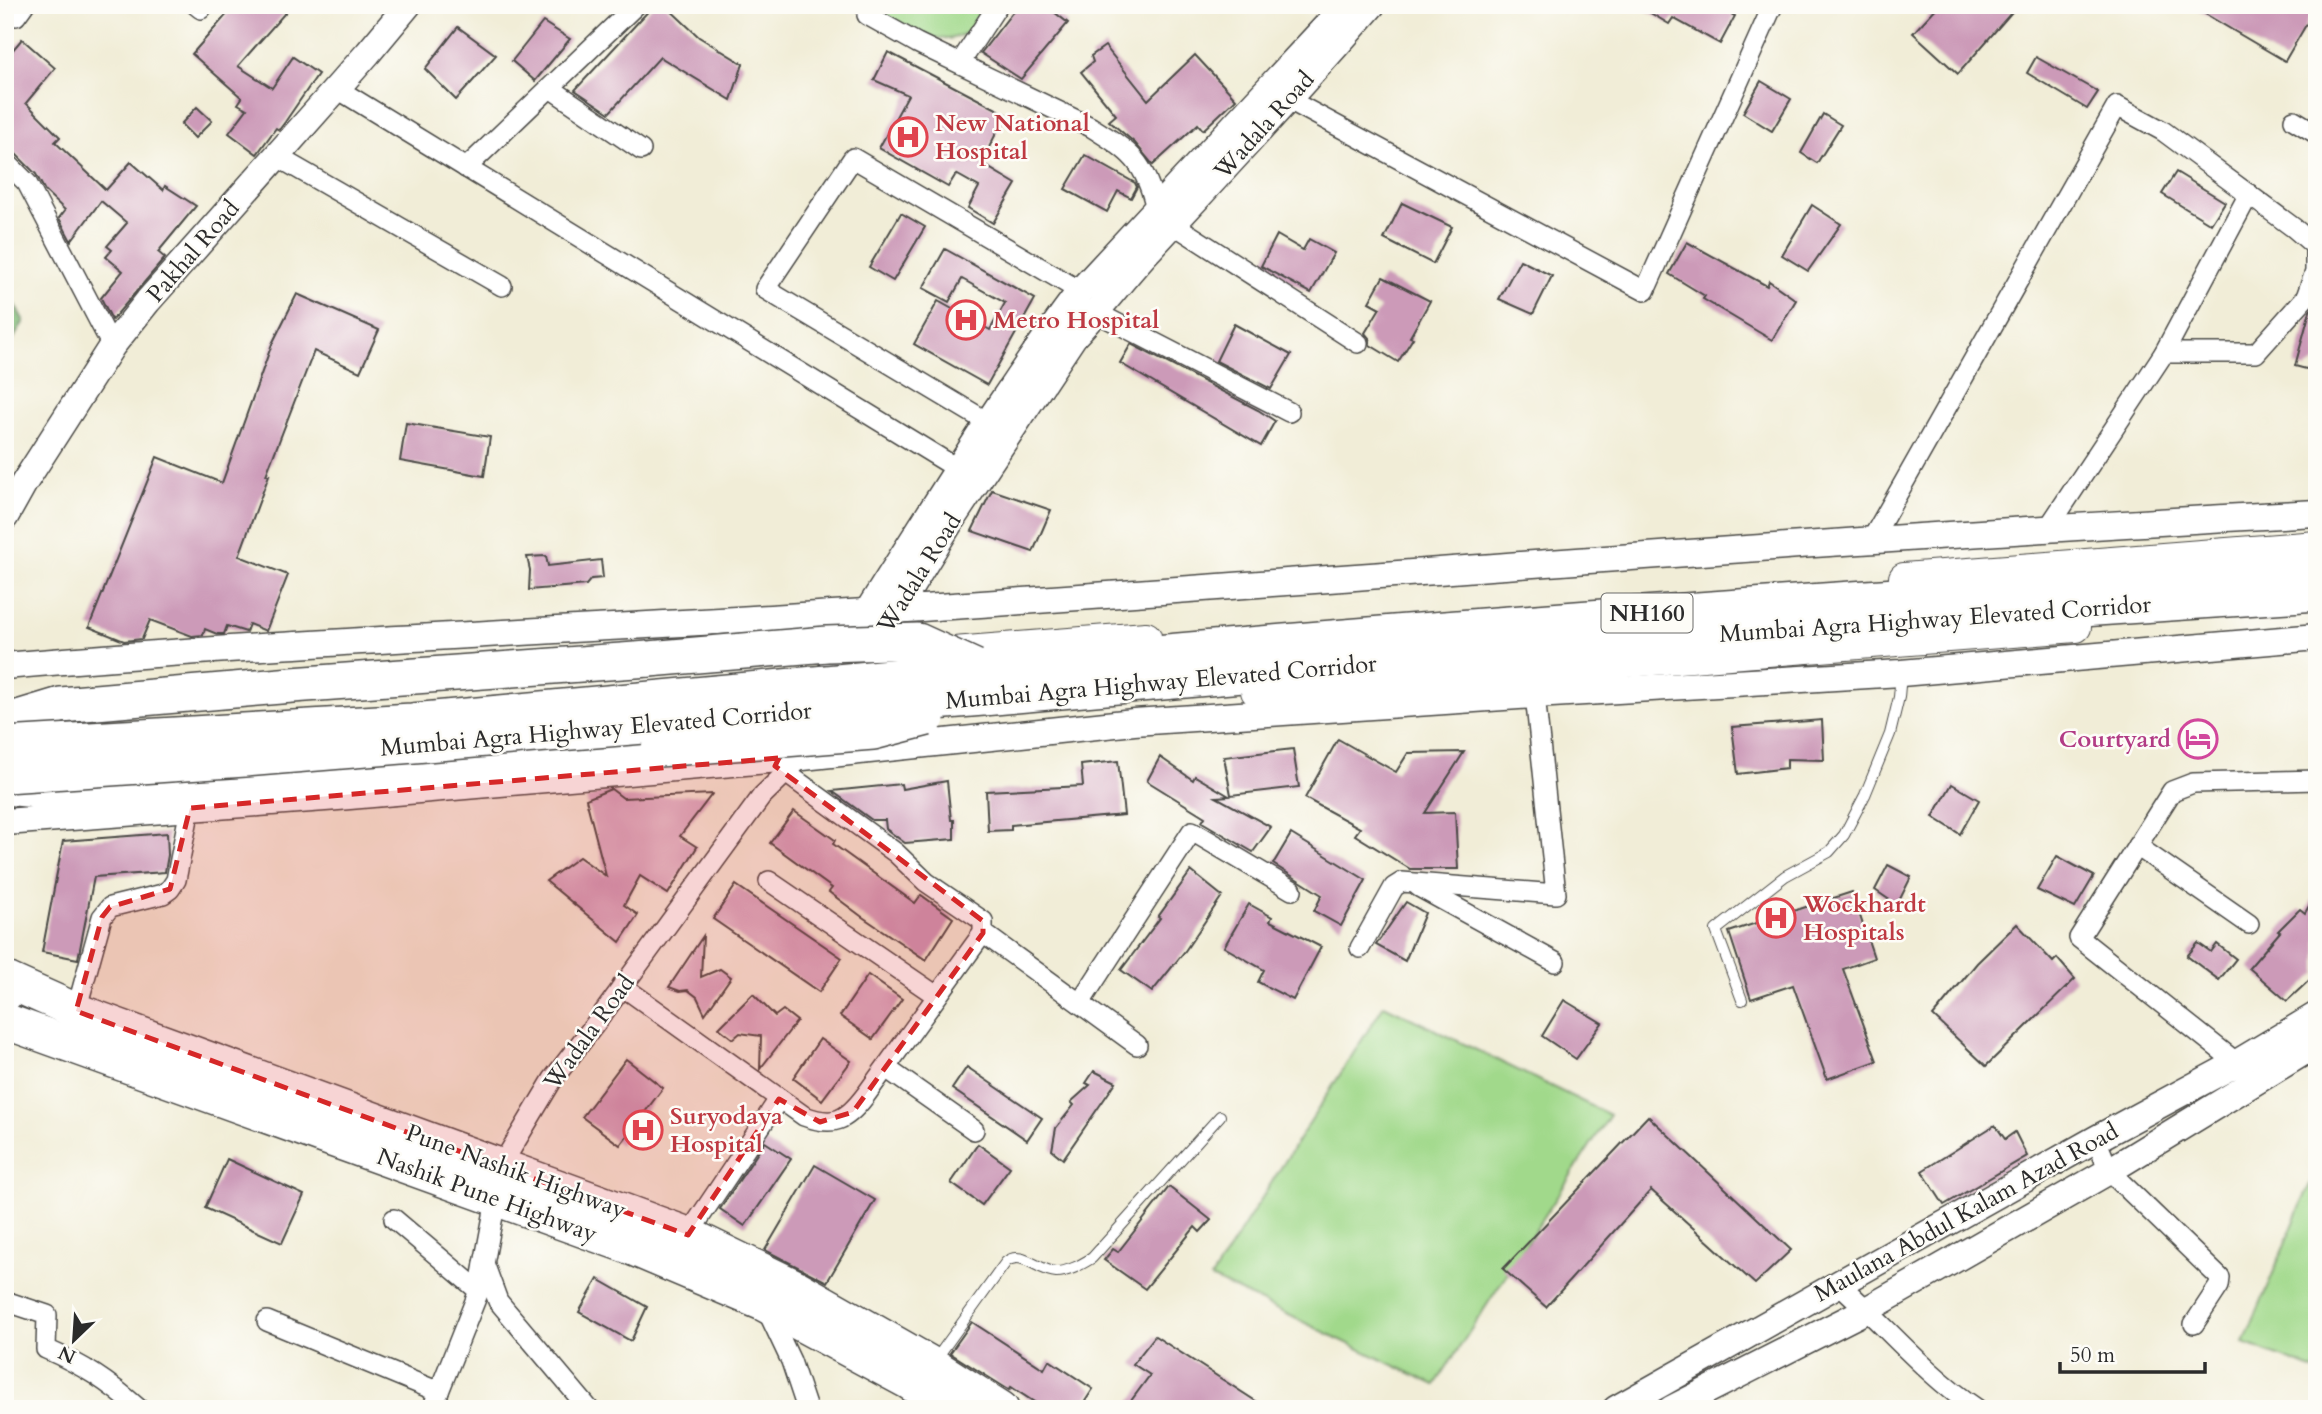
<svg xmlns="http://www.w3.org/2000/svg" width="2322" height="1414" viewBox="0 0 2322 1414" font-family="Cardo,serif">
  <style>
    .green { fill: #a1d98b; stroke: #66825b; stroke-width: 2 }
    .forest { fill: #80b977; stroke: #567251; stroke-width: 2 }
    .building { fill: #cc9ab8 }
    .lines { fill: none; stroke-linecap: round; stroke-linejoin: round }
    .lane-casing { stroke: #494845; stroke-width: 12 }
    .street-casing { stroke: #494845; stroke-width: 22 }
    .secondary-casing { stroke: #494845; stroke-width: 29 }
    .primary-casing { stroke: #494845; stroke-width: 32 }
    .highway-casing { stroke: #494845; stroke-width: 38 }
    .lane { stroke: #fff; stroke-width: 10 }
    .street { stroke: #fff; stroke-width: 19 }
    .secondary { stroke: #fff; stroke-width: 26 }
    .primary { stroke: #fff; stroke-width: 30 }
    .highway { stroke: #fff; stroke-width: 35 }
    .highway-bridge-casing { stroke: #494845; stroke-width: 38; stroke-linecap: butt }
    .highway-bridge { stroke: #fff; stroke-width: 35 }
    .marked { fill: #d62828; fill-opacity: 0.2; stroke: #d62828; stroke-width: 5; stroke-dasharray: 14 9; stroke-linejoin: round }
    .labels { text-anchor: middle; stroke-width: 5; stroke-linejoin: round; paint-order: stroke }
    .shield { fill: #fdfcf7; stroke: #6a6a68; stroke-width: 2 }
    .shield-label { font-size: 23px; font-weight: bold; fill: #2b2b2b }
    .health-label { font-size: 24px; font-weight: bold; fill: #be3a42; stroke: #fdfcf7; text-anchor: start }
    .street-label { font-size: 24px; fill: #2b2b2b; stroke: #fdfcf7 }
    .hotel-label { font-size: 24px; font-weight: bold; fill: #b23c85; stroke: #fdfcf7; text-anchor: end }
  </style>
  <rect width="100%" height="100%" fill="#fdfcf7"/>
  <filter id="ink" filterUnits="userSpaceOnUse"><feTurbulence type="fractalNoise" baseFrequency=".0143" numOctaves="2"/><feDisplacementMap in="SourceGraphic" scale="14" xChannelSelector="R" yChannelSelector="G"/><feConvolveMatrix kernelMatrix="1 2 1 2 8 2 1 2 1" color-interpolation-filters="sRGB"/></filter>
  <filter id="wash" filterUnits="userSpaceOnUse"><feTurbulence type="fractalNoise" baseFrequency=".00686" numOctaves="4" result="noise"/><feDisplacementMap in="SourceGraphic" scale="28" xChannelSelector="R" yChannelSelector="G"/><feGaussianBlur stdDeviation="1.57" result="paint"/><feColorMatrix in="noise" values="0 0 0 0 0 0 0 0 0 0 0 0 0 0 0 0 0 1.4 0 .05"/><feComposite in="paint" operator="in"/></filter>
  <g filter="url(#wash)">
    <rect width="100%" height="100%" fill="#f1edd7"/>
    <g class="green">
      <path d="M876,5H985L969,32C962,35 954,39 947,39C927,39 886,22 876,5Z"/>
      <polygon points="1384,1005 1610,1115 1435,1385 1211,1278"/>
      <polygon points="2317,1167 2317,1371 2244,1343"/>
    </g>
    <polygon class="forest" points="5,288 24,321 5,353"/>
    <g id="blocks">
      <g class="building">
        <polygon points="235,5 292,5 238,66 272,88 293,57 318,74 285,122 279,130 276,128 257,154 229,133 247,109 238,104 242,98 192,54"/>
        <polygon points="654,5 665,5 699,37 743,64 731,100 660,57 609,113 575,90"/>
        <polygon points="1018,5 1045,5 1068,23 1021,79 981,53"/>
        <polygon points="1637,5 1715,5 1735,16 1720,44 1673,18 1669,24"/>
        <polygon points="1939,5 2018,5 1958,74 1913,33"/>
        <polygon points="2190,5 2317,5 2317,6 2285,61"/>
        <polygon points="543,22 570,39 535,81 512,61"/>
        <polygon points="458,27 496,55 456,100 425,69"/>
        <polygon points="22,39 55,68 26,103 60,137 55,142 106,190 131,162 163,190 165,186 196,206 158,252 165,258 112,320 101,298 123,271 106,257 112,250 107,246 127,223 101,201 71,241 59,218 65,210 45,191 36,174 14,152 5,149 5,59"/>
        <polygon points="1105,46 1148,100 1195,55 1236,99 1203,130 1198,124 1153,165 1135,143 1109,121 1116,115 1081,72 1093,62 1091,56"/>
        <polygon points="888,52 1006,114 981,163 1016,184 993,223 968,208 979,187 956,174 948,187 879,148 908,95 874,80"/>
        <polygon points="2036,57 2098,92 2087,109 2027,73"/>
        <polygon points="1761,81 1791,99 1772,131 1743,113"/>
        <polygon points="197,107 212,121 195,138 181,124"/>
        <polygon points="1823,114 1841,125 1817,163 1801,153"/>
        <polygon points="1085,155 1135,183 1137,187 1131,198 1118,191 1107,212 1065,189"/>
        <polygon points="2176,172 2225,202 2211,224 2162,194"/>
        <polygon points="1402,203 1452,227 1433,264 1384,239"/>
        <polygon points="1812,205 1841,224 1808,271 1782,255"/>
        <polygon points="901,213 925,227 893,281 869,267"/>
        <polygon points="1277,235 1303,250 1309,239 1334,253 1311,293 1261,266"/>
        <polygon points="1687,242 1767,286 1769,281 1796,300 1772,340 1703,299 1705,296 1669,274"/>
        <polygon points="945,249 1035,299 987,385 914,344 938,301 990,330 1005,303 962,279 949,302 923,288"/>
        <polygon points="1520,260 1552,276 1533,314 1499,299"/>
        <polygon points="1383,277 1430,301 1410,337 1413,338 1398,362 1370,345 1369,338 1365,333 1380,308 1369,302"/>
        <polygon points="297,294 379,330 360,372 314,351 266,475 269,475 239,556 288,575 266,631 249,624 246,632 227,626 224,634 217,634 205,629 203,635 192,636 150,620 142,639 124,641 89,627 157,457 222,483 272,344"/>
        <polygon points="2315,305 2317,361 2306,369 2295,366 2310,311"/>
        <polygon points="1234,324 1291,355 1271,389 1216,361"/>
        <polygon points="1131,344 1258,410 1275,421 1261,446 1120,363"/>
        <polygon points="406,423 490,437 484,476 400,461"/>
        <polygon points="992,490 1051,510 1033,552 972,531"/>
        <polygon points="546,556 548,566 601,560 603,578 591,579 586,585 529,590 530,570 527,557"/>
        <polygon points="1822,720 1824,760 1787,759 1787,768 1738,774 1732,727"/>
        <polygon points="1338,739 1396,772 1408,753 1464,752 1425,813 1455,812 1458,869 1410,869 1355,835 1360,828 1305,798"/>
        <polygon points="1293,749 1299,787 1231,795 1224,757"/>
        <polygon points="1160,757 1193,780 1195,776 1229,796 1216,797 1271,827 1253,852 1202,822 1205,817 1147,781"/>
        <polygon points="1118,761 1124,815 1011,825 1011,830 988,831 986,791 1083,786 1081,765"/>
        <polygon points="947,781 951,820 954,820 954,839 905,843 886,829 885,820 872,820 832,791 901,784 902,789"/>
        <polygon points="1952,784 1979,800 1960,834 1933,817"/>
        <polygon points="611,789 623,798 712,794 680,836 697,847 668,894 640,876 624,905 638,915 620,942 546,881 579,857 606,876 586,799"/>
        <polygon points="794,811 835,840 833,844 915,903 921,895 953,918 926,960 861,916 829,892 832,888 770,843"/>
        <polygon points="167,833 168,855 165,872 94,877 78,959 42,952 63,841"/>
        <polygon points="1291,834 1366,880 1341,926 1314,911 1322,895 1273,864"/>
        <polygon points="2057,856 2094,876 2075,908 2037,890"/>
        <polygon points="1888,865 1911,877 1897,905 1875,890"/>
        <polygon points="1191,871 1222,896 1185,951 1152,992 1121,970 1160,918 1158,917"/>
        <polygon points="736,885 842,958 819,992 713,919"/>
        <polygon points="1852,892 1874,958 1843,969 1877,1061 1827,1079 1793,985 1751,999 1729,932"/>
        <polygon points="2317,892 2317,973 2287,1001 2249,968 2280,932 2278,931 2300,909 2305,913"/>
        <polygon points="1406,902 1425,913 1405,961 1376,945"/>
        <polygon points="1249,904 1272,917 1270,921 1321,947 1293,1000 1258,982 1264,970 1224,947"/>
        <polygon points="2017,924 2053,962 2057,958 2075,979 1986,1066 1933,1016 1977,963"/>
        <polygon points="703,936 701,977 720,969 731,977 705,1014 697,997 688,990 680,991 669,987"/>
        <polygon points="2198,943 2211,952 2217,944 2236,959 2219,980 2187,956"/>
        <polygon points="868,975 902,999 873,1039 840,1016"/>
        <polygon points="753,994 775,1016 783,1010 797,1021 760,1069 761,1036 740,1033 733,1039 719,1028"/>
        <polygon points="1564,1000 1602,1023 1576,1059 1542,1036"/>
        <polygon points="820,1039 851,1061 822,1100 793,1078"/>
        <polygon points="626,1059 663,1088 620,1145 582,1117"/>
        <polygon points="967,1067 1042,1118 1027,1140 952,1089"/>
        <polygon points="1094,1071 1116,1082 1063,1159 1052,1150 1056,1128 1074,1105 1071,1102 1090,1085 1086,1083"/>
        <polygon points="1648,1116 1791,1250 1755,1284 1651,1190 1546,1307 1503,1269"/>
        <polygon points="1995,1125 2005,1139 2015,1132 2027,1156 1944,1205 1922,1171"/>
        <polygon points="765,1142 791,1159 745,1226 720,1209"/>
        <polygon points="978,1144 1010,1167 982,1205 951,1183"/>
        <polygon points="227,1159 304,1195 282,1243 205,1208"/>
        <polygon points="815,1165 875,1200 827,1282 765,1250"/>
        <polygon points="1169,1187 1211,1220 1200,1232 1195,1227 1145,1289 1104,1260 1113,1249 1118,1252"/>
        <polygon points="598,1279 647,1307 631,1341 579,1312"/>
        <polygon points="972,1322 1044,1369 1049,1360 1093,1389 1080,1409 1045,1409 1011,1387 1009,1390 950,1353"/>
        <polygon points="1155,1336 1268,1409 1125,1409 1150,1375 1133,1364"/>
      </g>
    </g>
  </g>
  <g filter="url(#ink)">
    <use href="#blocks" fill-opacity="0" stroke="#494845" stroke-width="2"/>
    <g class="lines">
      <g class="lane-casing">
        <g id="lane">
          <polyline points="1742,1000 1716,930 1785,876 1829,852 1844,835 1865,795 1890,734 1899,697 1901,674"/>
          <path d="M936,1359L1006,1262C1021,1249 1038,1271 1056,1272C1069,1272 1082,1264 1092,1258L1220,1116"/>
        </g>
      </g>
      <g class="street-casing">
        <g id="street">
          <polyline points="196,5 201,9 204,5"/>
          <path d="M867,15L917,43L1091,127C1131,152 1145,161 1156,209"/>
          <polyline points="16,16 24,5"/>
          <polyline points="960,63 998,5"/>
          <polyline points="336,88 958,469"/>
          <polyline points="550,88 641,150"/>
          <polyline points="1278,94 1645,291 1773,5"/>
          <polyline points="2294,120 2317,134"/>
          <polyline points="276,156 502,286"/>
          <polyline points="5,161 27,183 112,346"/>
          <polyline points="466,168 636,5"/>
          <polyline points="1173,224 1358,343"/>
          <polyline points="1097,313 1289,412"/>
          <polyline points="989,423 765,289 853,158 1080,291"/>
          <polyline points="2048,528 2164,353 2249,194"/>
          <polyline points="1872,539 2117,106 2163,131 2294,228 2315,246 2315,272 2306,297 2256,353 2164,353"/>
          <polyline points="2137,846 2249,924"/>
          <polyline points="769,881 937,996"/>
          <polyline points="1419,887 1555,962"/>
          <polyline points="983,933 1137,1045"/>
          <polyline points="1360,948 1394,887 1402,882 1556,894 1535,695"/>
          <path d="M622,986L804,1116C834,1127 846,1121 865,1096L983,933V921L926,882L896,853L786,773"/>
          <polyline points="1080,1003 1192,831 1292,890"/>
          <polyline points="76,1011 102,917 110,907 163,894 170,889 176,880 190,808"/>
          <polyline points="886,1068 974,1130"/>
          <polyline points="2242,1072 2237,1063 2079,938 2172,791 2193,783 2317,780"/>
          <polyline points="2096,1139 2109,1171 2220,1278 2219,1286 2194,1324"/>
          <polyline points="501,1166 553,1079 596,1023 762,796 795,764"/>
          <polyline points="394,1219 479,1291"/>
          <polyline points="688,1235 779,1099"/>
          <polyline points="484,1263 498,1301 589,1409"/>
          <path d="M1838,1283C1885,1325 1925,1374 1977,1409"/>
          <path d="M5,1301L47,1315L46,1349C83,1365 109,1382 139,1409"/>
          <polyline points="765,1306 791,1361 807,1409"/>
          <polyline points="267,1321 439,1392"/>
          <polyline points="432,1409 479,1291 496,1200"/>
        </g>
      </g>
      <g class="secondary-casing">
        <g id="secondary">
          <polyline points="5,517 24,483 112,346 148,301 368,53 408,5"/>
          <path d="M891,619L954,516L1074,336C1100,309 1122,279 1148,251C1223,170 1299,89 1372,5"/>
          <path d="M5,666C291,641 578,631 865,612C1349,579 1832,539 2317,513"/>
          <path d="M817,696C850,637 887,581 923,524C973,445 1024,365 1080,291L1346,5"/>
          <polyline points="5,822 338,797 803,757 1134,722 1535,695 1901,673 2317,637"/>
          <polyline points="1616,1409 2096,1139 2237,1063 2317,1015"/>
          <polyline points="1671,1409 1868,1309 2109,1171 2317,1044"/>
        </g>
      </g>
      <g class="primary-casing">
        <g id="primary">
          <polyline points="1904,578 2317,546"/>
          <polyline points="941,653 1146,637"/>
          <polyline points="1256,691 2076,627"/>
        </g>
      </g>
      <g class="highway-casing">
        <g id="highway">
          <path d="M978,669C1424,627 1870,597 2317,568"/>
          <polyline points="983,698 1672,637 2317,593"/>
          <polyline points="5,722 61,705 292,685 649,659"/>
          <polyline points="5,787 68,793 659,749"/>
          <polyline points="5,994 9,981 76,1011 688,1235 795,1287 932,1365 1001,1409"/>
          <polyline points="5,1021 626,1245 763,1303 908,1381 950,1409"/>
        </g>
      </g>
      <use href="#lane" class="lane"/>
      <use href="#street" class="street"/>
      <use href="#secondary" class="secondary"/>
      <use href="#primary" class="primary"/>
      <use href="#highway" class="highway"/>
      <g class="highway-bridge-casing">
        <g id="highway-bridge">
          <polyline points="649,659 827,644 918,641 975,667"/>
          <polyline points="5,745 412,721 978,669"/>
          <polyline points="659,749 873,732 927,718"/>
          <polyline points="5,775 245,759 983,698"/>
        </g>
      </g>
      <use href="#highway-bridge" class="highway-bridge"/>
    </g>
  </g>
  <path class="marked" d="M779,758L775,766L983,921V933L853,1112L820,1122L779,1099L688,1235L76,1011L102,917L110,907L170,889L190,808Z"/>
  <defs>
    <g id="hospital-ring" transform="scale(2.0125)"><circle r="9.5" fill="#fdfcf7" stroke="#e0444e" stroke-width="1.5"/><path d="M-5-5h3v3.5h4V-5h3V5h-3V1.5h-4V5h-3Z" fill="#e0444e"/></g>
    <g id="hotel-ring" transform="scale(2.0125)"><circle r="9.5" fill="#fdfcf7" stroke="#d1479c" stroke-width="1.5"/><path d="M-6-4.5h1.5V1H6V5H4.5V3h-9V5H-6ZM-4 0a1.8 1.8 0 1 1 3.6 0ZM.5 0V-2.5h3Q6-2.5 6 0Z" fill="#d1479c"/></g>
  </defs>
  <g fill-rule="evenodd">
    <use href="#hospital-ring" x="908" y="137"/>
    <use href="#hospital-ring" x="966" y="320"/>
    <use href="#hotel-ring" x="2198" y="739"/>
    <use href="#hospital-ring" x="1776" y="918"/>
    <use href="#hospital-ring" x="643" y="1130"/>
  </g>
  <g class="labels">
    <rect class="shield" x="1601.5" y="593.5" width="91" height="39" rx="5"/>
    <g class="shield-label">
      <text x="1647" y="621">NH160</text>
    </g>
    <g class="health-label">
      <text x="935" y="131">New National<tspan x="935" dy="28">Hospital</tspan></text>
      <text x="993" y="328">Metro Hospital</text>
      <text x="1803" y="912">Wockhardt<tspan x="1803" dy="28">Hospitals</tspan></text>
      <text x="670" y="1124">Suryodaya<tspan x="670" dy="28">Hospital</tspan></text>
    </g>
    <g class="street-label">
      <text transform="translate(1264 125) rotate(-48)" y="8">Wadala Road</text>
      <text transform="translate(193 251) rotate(-49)" y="8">Pakhal Road</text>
      <text transform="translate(919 573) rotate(-58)" y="8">Wadala Road</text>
      <text transform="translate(1935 619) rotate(-4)" y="8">Mumbai Agra Highway Elevated Corridor</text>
      <text transform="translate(1161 682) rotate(-5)" y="8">Mumbai Agra Highway Elevated Corridor</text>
      <text transform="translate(596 729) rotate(-5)" y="8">Mumbai Agra Highway Elevated Corridor</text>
      <text transform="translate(589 1032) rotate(-54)" y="8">Wadala Road</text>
      <text transform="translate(516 1171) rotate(20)" y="8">Pune Nashik Highway</text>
      <text transform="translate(487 1195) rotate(20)" y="8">Nashik Pune Highway</text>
      <text transform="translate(1966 1212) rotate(-29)" y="8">Maulana Abdul Kalam Azad Road</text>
    </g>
    <g class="hotel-label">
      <text x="2171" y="747">Courtyard</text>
    </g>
  </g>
  <rect width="2322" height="1414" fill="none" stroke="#fdfcf7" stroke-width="28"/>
  <g transform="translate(74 1340) rotate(205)" stroke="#fdfcf7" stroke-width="5" paint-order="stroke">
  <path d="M0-5L12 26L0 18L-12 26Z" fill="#2b2b2b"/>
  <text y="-10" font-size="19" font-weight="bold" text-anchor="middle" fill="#2b2b2b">N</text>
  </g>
  <path d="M2060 1362v10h145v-10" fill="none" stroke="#2b2b2b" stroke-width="3.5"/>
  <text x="2070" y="1362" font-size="21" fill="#2b2b2b" stroke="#fdfcf7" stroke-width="5" paint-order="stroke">50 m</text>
</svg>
